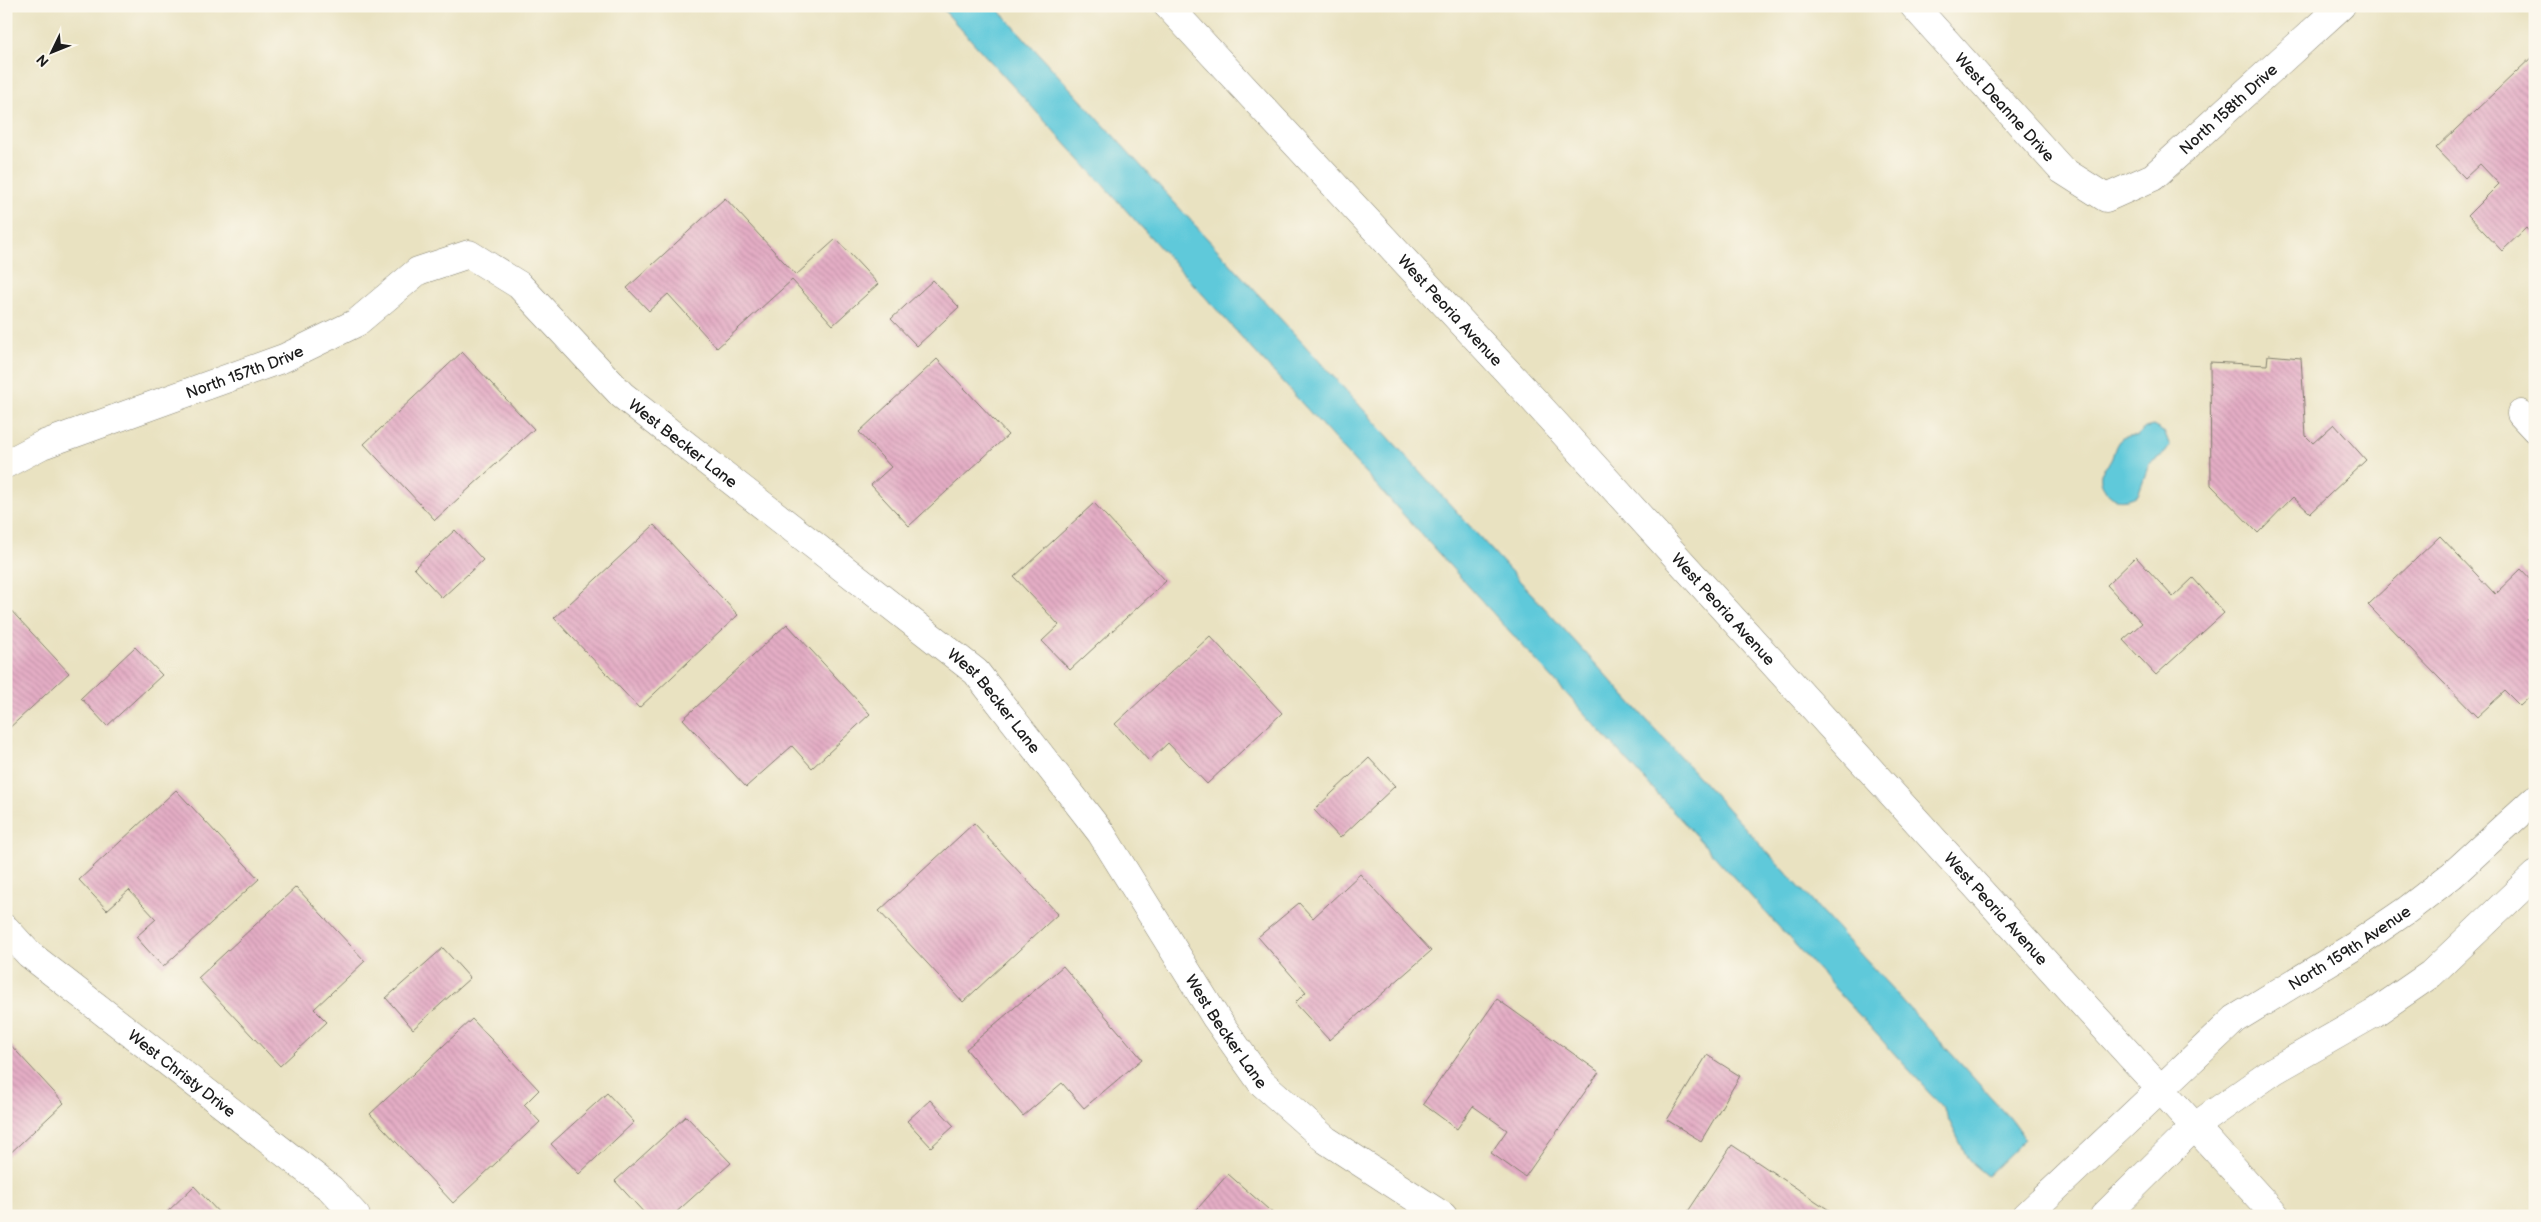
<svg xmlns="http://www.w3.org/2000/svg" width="2541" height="1222" viewBox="0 0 2541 1222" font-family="'Balsamiq Sans',sans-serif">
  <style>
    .water { fill: #5fc9da; stroke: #3e727b }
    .building { fill: url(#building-back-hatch) }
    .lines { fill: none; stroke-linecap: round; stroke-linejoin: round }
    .minor-casing { stroke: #827f6e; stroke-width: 29 }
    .major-casing { stroke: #827f6e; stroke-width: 29 }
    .minor { stroke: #fff; stroke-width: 28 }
    .major { stroke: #fff; stroke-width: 28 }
    .labels { text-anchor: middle; stroke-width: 4; stroke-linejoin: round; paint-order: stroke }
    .street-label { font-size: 16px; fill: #1c1c1c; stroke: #fbf7ec }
  </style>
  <defs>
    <pattern id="building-back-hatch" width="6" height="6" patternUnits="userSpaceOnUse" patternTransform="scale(1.25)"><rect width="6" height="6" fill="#e4adc5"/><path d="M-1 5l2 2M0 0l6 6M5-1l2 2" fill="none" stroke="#c394a9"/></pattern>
  </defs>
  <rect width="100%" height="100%" fill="#fbf7ec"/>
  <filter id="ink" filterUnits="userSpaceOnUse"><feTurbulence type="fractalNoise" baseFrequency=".02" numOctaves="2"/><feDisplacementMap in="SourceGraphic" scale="10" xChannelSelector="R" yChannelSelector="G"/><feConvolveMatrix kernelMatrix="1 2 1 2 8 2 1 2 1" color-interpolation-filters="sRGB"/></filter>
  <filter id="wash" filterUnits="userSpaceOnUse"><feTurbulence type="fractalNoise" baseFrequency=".0096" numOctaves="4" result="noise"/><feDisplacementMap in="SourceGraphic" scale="20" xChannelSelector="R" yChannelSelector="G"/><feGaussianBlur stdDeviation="1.12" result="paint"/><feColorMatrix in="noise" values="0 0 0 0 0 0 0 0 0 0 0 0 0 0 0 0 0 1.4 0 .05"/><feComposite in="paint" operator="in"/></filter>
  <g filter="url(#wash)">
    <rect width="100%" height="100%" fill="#e9e2c1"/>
    <g class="water">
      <polygon points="940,6 995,6 2010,1118 2025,1139 1987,1176 1969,1161 1942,1106"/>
      <path d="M2153,426L2165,433L2170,446L2165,453L2149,464L2138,495C2126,501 2112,503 2105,489C2102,485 2100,480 2101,474C2103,468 2110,464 2112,458C2116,444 2119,434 2136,436L2145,428Z"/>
    </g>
    <g id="blocks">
      <g class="building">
        <polygon points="2535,54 2535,238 2526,228 2502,251 2468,215 2499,184 2480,164 2465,178 2436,148"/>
        <polygon points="725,198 796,275 836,239 878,284 833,325 792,280 717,348 668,294 649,311 627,288"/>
        <polygon points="933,280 959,307 917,346 891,319"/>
        <polygon points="462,352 534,429 435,520 364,444"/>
        <polygon points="2268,355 2301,358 2306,436 2313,443 2334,424 2366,460 2310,513 2293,497 2258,533 2211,485 2210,362 2267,365"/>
        <polygon points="937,359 1008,435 909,526 871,485 891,467 859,432"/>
        <polygon points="1094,503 1166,581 1070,670 1042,641 1059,625 1014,577"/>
        <polygon points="654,525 738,615 639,708 554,618"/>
        <polygon points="455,530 483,560 442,598 414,568"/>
        <polygon points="2440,536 2495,594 2521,569 2535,584 2535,612 2527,619 2535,627 2535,692 2520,706 2505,691 2477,717 2368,605"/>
        <polygon points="2136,557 2173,597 2193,578 2224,613 2156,675 2123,640 2142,623 2107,585"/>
        <polygon points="6,605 69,673 6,731"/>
        <polygon points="787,624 870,714 812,768 792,746 746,787 683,719"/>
        <polygon points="1210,636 1282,713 1207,784 1168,743 1149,761 1115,724"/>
        <polygon points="135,647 162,675 107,726 81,698"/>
        <polygon points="1369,758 1395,786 1340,838 1314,810"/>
        <polygon points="176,790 259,879 163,967 136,937 156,919 129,890 107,910 79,880"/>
        <polygon points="974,823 1058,914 963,1002 879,911"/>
        <polygon points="1360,874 1431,951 1329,1040 1295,1003 1306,992 1258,937 1299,903 1313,918"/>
        <polygon points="296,887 365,961 314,1009 327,1022 280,1066 198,978"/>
        <polygon points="443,948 470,978 413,1029 386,998"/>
        <polygon points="1063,966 1142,1059 1084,1108 1062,1083 1023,1116 966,1049"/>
        <polygon points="1497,999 1599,1072 1525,1177 1491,1153 1507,1130 1473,1106 1457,1129 1423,1104"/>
        <polygon points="472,1019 539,1090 524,1105 540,1122 453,1203 370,1114"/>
        <polygon points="6,1040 64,1103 6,1157"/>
        <polygon points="1707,1055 1740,1076 1701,1141 1667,1120"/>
        <polygon points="607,1093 634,1122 579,1174 551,1144"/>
        <polygon points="930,1100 954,1126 931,1147 907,1121"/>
        <polygon points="686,1116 731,1163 672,1216 647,1216 615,1181"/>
        <polygon points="1732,1145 1838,1216 1685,1216"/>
        <polygon points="1228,1174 1276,1216 1191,1216"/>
        <polygon points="194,1186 222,1216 163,1216"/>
      </g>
    </g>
  </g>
  <g filter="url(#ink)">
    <use href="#blocks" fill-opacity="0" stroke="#827f6e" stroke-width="1"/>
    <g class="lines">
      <g class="minor-casing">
        <g id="minor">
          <path id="s1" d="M1914,6L2062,170L2106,198L2153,177L2341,6"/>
          <polyline points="2521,414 2535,429"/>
          <path id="s2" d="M6,464L42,445L284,358L356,323L418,271L469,254L519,285L622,395L976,672L1101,833L1216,1018L1261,1082L1326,1140L1443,1216"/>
          <path id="s3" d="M6,929L29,954L331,1189L356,1216"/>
          <path id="s4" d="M2026,1216L2235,1019L2353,947L2407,910L2452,875L2535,799"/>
          <polyline points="2104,1216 2194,1127 2275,1070 2373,1014 2431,974 2535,875"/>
        </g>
      </g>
      <g class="major-casing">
        <g id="major">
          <path id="s5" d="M1168,6L1532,398L2276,1216"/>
        </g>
      </g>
      <use href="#minor" class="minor"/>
      <use href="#major" class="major"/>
    </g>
  </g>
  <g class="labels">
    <g class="street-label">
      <text dy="6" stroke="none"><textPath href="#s1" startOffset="136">West Deanne Drive</textPath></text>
      <text dy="6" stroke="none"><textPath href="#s1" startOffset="426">North 158th Drive</textPath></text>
      <text dy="6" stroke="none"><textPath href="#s5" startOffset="415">West Peoria Avenue</textPath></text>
      <text dy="6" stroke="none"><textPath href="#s2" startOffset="256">North 157th Drive</textPath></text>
      <text dy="6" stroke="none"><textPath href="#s2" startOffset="800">West Becker Lane</textPath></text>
      <text dy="6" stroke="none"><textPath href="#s5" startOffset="820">West Peoria Avenue</textPath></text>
      <text dy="6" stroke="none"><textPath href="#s2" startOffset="1205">West Becker Lane</textPath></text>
      <text dy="6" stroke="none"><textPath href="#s5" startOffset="1225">West Peoria Avenue</textPath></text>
      <text dy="6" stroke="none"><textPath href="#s4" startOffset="422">North 159th Avenue</textPath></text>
      <text dy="6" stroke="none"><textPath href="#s2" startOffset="1610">West Becker Lane</textPath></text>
      <text dy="6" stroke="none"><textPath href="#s3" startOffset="228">West Christy Drive</textPath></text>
    </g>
  </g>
  <rect width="2541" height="1222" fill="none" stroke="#fbf7ec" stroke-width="25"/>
  <g transform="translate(52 52) rotate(227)" stroke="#fbf7ec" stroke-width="4" paint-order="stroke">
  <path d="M0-4L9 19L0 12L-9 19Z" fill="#1c1c1c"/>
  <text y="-8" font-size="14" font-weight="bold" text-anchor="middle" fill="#1c1c1c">N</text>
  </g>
</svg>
